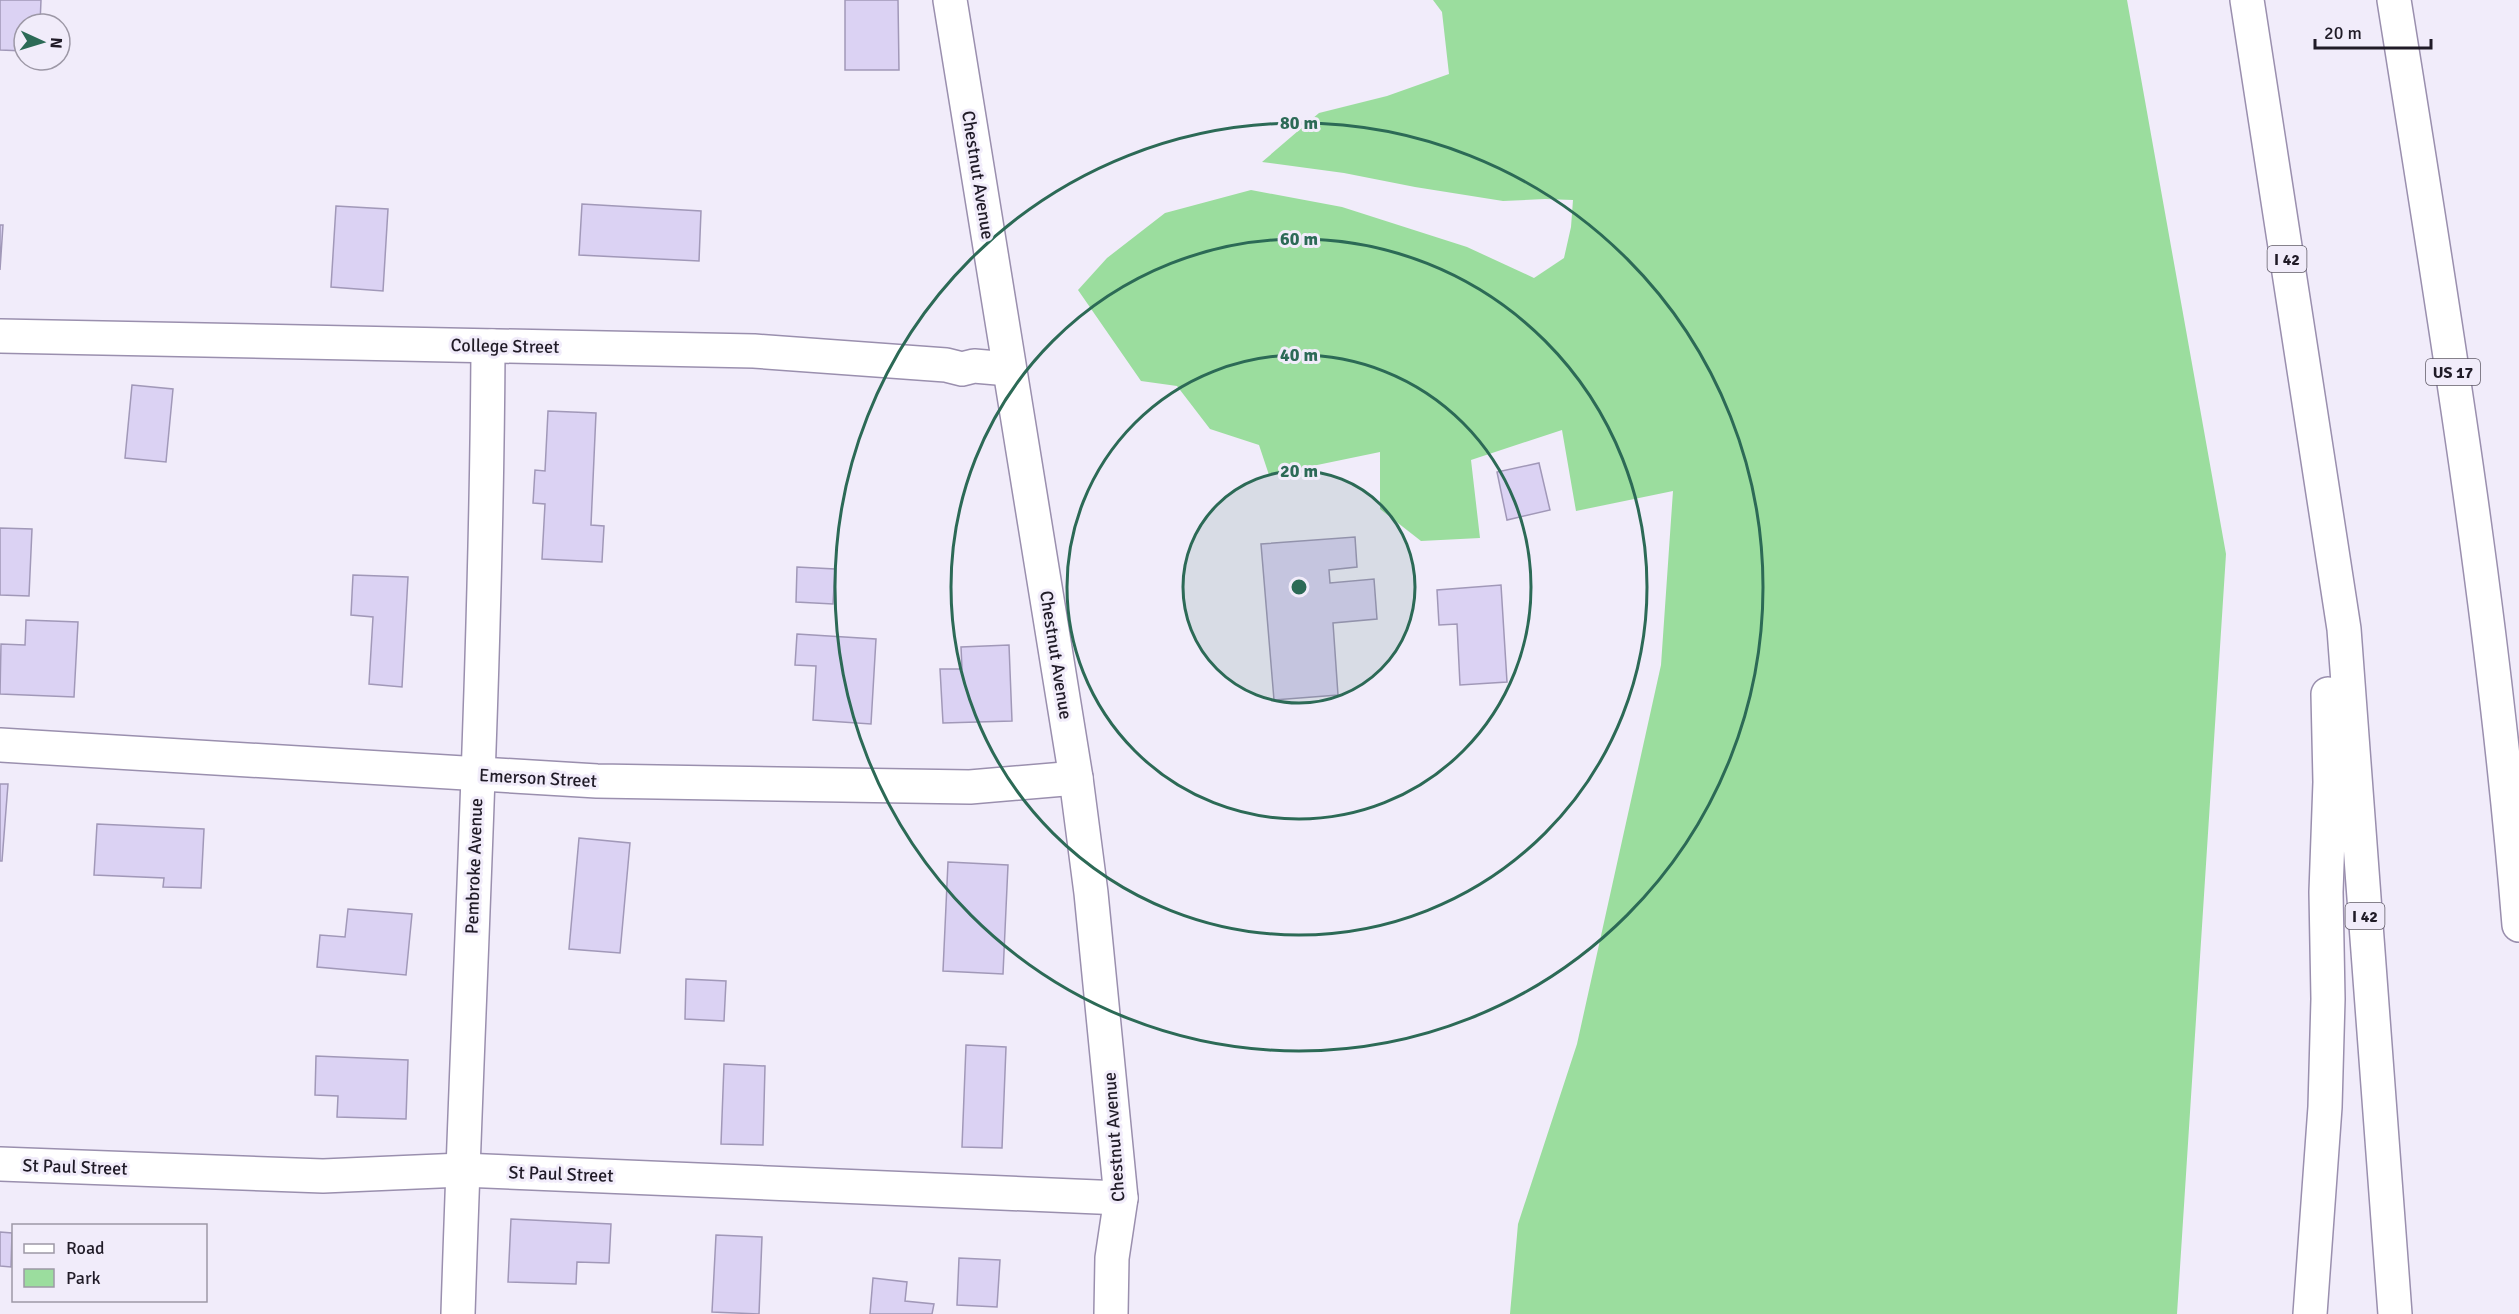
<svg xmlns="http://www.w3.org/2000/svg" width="2519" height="1314" viewBox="0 0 2519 1314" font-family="Signika,sans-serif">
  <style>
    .green { fill: #9bdd9e }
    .building { fill: #dbd2f3; stroke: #a198b8; stroke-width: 1.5 }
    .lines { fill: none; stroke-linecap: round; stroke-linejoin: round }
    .street-casing { stroke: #9a8fae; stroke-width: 36 }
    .highway-casing { stroke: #9a8fae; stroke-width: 36 }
    .street { stroke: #fff; stroke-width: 33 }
    .highway { stroke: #fff; stroke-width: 33 }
    .ring { fill: none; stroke: #2c6a56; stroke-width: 3 }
    .labels { text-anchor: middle; stroke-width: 6; stroke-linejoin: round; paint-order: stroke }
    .shield { fill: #f1ecfa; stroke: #5f5a66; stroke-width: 1.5 }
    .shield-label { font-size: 16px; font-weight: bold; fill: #201b27 }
    .street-label { font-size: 18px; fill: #201b27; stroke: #f1ecfa }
    .centre { fill: #2c6a56; stroke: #f1ecfa; stroke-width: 3 }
    .ring-label { font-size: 18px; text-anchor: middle; font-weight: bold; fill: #2c6a56; stroke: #f1ecfa; stroke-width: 6; stroke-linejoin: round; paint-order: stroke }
  </style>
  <rect width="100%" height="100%" fill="#f1ecfa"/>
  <polygon class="green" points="1433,0 2127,0 2226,554 2177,1314 1510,1314 1518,1224 1577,1044 1661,665 1673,491 1576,511 1562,430 1471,460 1480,538 1421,541 1380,509 1380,452 1269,475 1259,445 1210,429 1177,386 1141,381 1078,290 1107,258 1165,213 1251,190 1342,207 1467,247 1534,278 1564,258 1571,227 1573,200 1545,199 1503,201 1415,187 1344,173 1262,162 1319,113 1387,96 1449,74 1442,12"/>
  <g class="building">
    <polygon points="0,0 41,0 40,24 24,24 24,51 0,50"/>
    <polygon points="845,0 898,0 899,70 845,70"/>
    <polygon points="582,204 701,211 699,261 579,255"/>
    <polygon points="336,206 388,209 383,291 331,287"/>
    <polygon points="0,225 3,225 0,270"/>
    <polygon points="132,385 173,389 166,462 125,458"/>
    <polygon points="548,411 596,413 591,525 604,526 602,562 542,559 545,504 533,503 535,470 545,471"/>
    <polygon points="1539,463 1550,510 1507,520 1497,472"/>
    <polygon points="0,528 32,529 29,596 0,595"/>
    <polygon points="1355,537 1357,567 1329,570 1330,583 1374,579 1377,619 1333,623 1338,695 1274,700 1261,544"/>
    <polygon points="797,567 835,569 833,604 796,602"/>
    <polygon points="353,575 408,577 402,687 369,684 373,617 351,615"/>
    <polygon points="1501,585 1507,682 1460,685 1457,624 1439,625 1437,590"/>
    <polygon points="26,620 78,622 74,697 0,694 1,644 25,645"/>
    <polygon points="797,634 876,639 871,724 813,720 816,666 795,665"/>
    <polygon points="1009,645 1012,721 943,723 940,669 962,669 961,647"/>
    <polygon points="0,784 8,784 2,861 0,861"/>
    <polygon points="97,824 204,829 201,888 163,887 164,878 94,875"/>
    <polygon points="579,838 630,843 620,953 569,949"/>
    <polygon points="948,862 1008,865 1003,974 943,971"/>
    <polygon points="348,909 412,914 406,975 317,967 320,935 345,937"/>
    <polygon points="686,979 726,981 724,1021 685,1019"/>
    <polygon points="966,1045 1006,1047 1002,1148 962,1147"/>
    <polygon points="316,1056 408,1060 406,1119 337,1117 338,1096 315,1095"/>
    <polygon points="724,1064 765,1066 763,1145 721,1144"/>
    <polygon points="511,1219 611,1224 609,1263 577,1262 576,1284 508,1282"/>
    <polygon points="0,1232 12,1233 11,1267 0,1266"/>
    <polygon points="716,1235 762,1237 759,1314 712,1312"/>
    <polygon points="959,1258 1000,1260 997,1307 957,1305"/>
    <polygon points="873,1278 907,1282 905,1301 934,1304 932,1314 870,1314"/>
  </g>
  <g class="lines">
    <g class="street-casing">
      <g id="street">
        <polyline points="950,0 1076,778 1091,893 1121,1198 1112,1258 1111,1314"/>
        <polyline points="0,336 754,351 946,365 962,369 974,366 1009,369"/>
        <polyline points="0,745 597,781 970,787 1076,778"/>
        <polyline points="0,1164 323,1176 462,1170 1121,1198"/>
        <path d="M458,1314C468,993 486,673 488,352L492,346"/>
      </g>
    </g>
    <g class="highway-casing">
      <g id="highway">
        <polyline points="2247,0 2344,629 2395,1314"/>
        <path d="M2394,0C2443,307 2494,614 2519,925"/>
        <polyline points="2310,1314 2325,1107 2328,999 2326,892 2330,782 2328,694"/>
      </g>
    </g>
    <use href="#street" class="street"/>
    <use href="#highway" class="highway"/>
  </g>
  <circle cx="1299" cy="587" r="116" fill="#2c6a56" fill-opacity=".12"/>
  <g class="ring">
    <circle cx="1299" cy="587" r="116"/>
    <circle cx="1299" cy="587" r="232"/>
    <circle cx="1299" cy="587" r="348"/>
    <circle cx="1299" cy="587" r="464"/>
  </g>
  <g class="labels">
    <g class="shield">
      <rect x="2267.5" y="246" width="39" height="26" rx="4.5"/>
      <rect x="2426" y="359" width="54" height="26" rx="4.5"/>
      <rect x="2345.5" y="903" width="39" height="26" rx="4.5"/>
    </g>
    <g class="shield-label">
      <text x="2287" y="265">I 42</text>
      <text x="2453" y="378">US 17</text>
      <text x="2365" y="922">I 42</text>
    </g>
    <g class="street-label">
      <text transform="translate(978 175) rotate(81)" y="6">Chestnut Avenue</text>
      <text transform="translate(505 346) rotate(1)" y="6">College Street</text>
      <text transform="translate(1056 655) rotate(81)" y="6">Chestnut Avenue</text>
      <text transform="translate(538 778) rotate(3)" y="6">Emerson Street</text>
      <text transform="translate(474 866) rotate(-88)" y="6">Pembroke Avenue</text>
      <text transform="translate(1114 1137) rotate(-94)" y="6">Chestnut Avenue</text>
      <text transform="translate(75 1167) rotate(2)" y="6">St Paul Street</text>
      <text transform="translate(561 1174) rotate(2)" y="6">St Paul Street</text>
    </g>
  </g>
  <circle cx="1299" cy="587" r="9" class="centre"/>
  <g class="ring-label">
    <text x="1299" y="129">80 m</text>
    <text x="1299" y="245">60 m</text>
    <text x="1299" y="361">40 m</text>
    <text x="1299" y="477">20 m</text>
  </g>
  <rect x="12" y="1224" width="195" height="78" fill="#f1ecfa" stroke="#9d98a6" stroke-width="1.5"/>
  <rect x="24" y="1244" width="30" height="9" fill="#ffffff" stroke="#9d98a6" stroke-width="1.5"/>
  <text x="66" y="1254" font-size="18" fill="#201b27">Road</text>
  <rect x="24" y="1269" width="30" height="18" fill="#9bdd9e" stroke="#9d98a6" stroke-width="1.5"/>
  <text x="66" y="1284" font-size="18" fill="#201b27">Park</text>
  <g transform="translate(42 42) rotate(94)"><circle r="28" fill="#f1ecfa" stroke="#9d98a6" stroke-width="1.5"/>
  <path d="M0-4.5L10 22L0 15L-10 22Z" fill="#2c6a56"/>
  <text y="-9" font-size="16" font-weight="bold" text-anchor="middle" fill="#201b27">N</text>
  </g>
  <path d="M2315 39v9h116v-9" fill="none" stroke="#201b27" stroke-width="3"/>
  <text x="2324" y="39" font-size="18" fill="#201b27" stroke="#f1ecfa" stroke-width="4.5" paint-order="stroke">20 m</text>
</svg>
